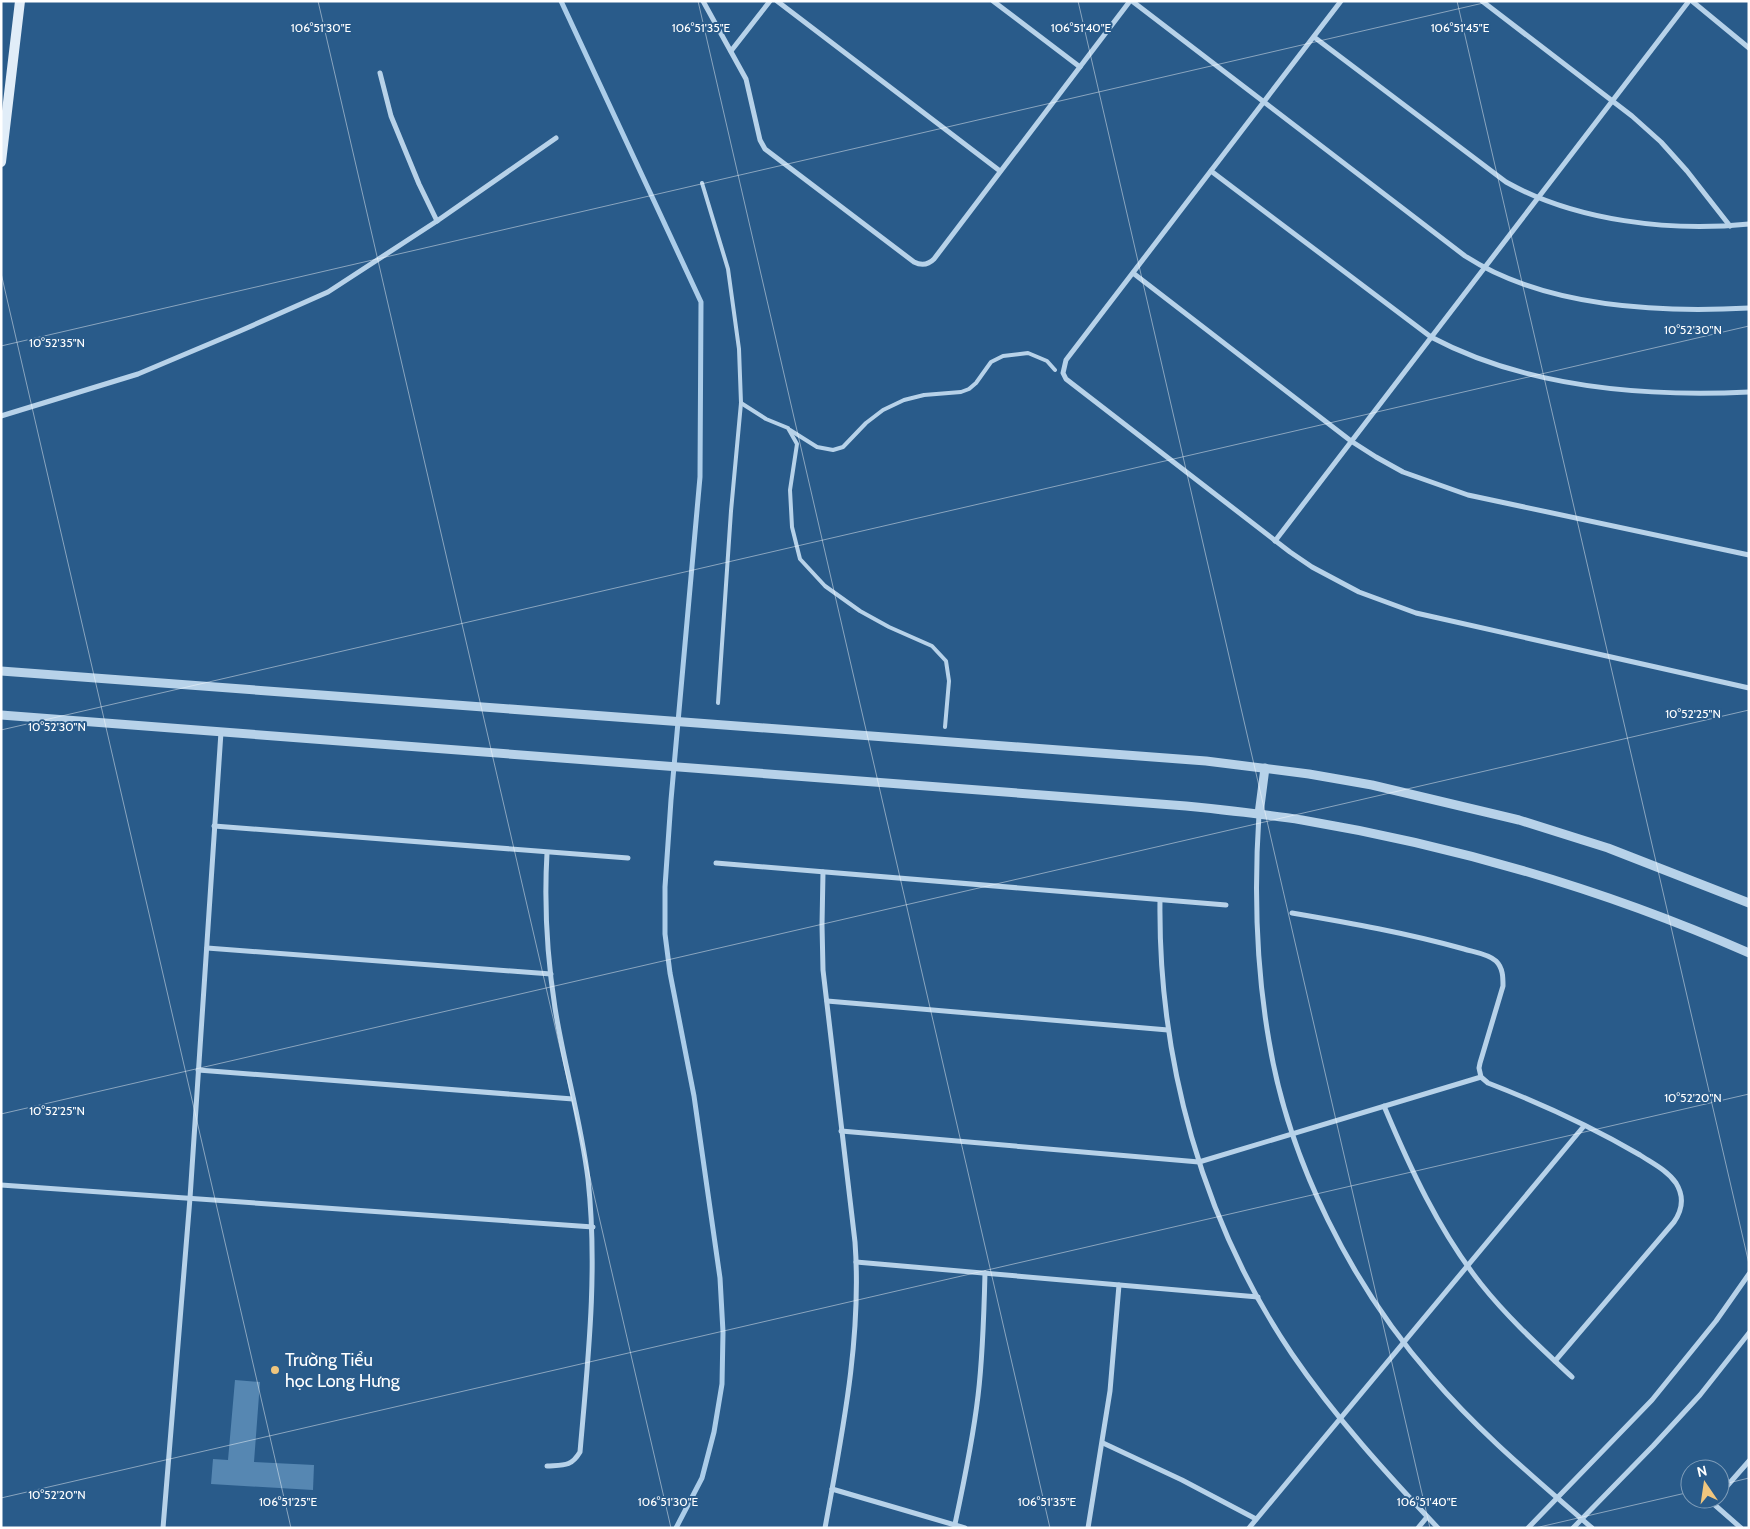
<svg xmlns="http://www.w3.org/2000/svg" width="1750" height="1529" viewBox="0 0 1750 1529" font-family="Cabin,sans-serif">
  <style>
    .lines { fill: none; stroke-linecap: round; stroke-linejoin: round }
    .stream { stroke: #accde9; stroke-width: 5 }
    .building { fill: #5687b2 }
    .service { stroke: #b7d2e9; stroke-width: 4 }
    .minor { stroke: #b7d2e9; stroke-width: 5 }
    .tertiary { stroke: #b7d2e9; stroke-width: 9 }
    .secondary { stroke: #e1edf8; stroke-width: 10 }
    .ticks { fill: none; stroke: #fff; stroke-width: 1; stroke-opacity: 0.45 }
    .poi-dot { fill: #f0c67e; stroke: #295b8a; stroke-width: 2 }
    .labels { text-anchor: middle; stroke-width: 4; stroke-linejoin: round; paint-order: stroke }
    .poi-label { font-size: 18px; fill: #fff; stroke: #295b8a; text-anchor: start }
    .ticks-label { font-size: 12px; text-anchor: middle; fill: #fff; stroke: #295b8a; stroke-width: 4; stroke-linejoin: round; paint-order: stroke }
  </style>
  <rect width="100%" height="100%" fill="#295b8a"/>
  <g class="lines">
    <polyline class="stream" points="561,1 701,302 700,477 671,800 665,887 665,934 670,973 694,1096 720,1278 723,1332 722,1384 714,1432 702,1478 676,1528"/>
  </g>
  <polygon class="building" points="235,1380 260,1382 254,1462 314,1465 313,1490 211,1484 213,1459 228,1460"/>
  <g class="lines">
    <g class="service">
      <polyline points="702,183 728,269 739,349 741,403 731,511 718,703"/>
      <polyline points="741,403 766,419 788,428 797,444 790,490 792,527 800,559 825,586 860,611 889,627 932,646 946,661 949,681 945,727"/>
      <polyline points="790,430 817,447 833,450 843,447 866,423 883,410 904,400 924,395 961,392 969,389 976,383 991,362 1003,356 1028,353 1047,361 1055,370"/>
    </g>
    <g class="minor">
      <path d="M703,1L746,79L760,140L765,149L914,262C922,266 928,265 934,259L1130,1"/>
      <polyline points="777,1 1000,171"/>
      <polyline points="993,1 1080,67"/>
      <path d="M1132,1L1465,256C1544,307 1657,313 1749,308"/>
      <polyline points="1341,1 1066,360 1063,373 1066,379 1290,552 1312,567 1359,592 1416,613 1749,688"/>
      <polyline points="1482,1 1632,116 1661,142 1687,171 1730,226"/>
      <polyline points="1692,1 1749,48"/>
      <path d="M1314,37L1506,182C1576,221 1670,232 1749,224"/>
      <polyline points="731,51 770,1"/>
      <polyline points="380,73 391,116 419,184 437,221"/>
      <path d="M1211,171L1431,337C1525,387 1644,397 1749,392"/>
      <polyline points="1133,273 1351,441 1376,457 1403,472 1468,495 1749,555"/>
      <polyline points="1,416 138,374 240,331 328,292 437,221 556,138"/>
      <polyline points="1275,541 1689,1"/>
      <path d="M1259,814C1254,890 1256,966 1269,1041C1289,1162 1352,1286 1432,1377C1480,1433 1537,1480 1592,1528"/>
      <polyline points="214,826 628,858"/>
      <path d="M547,853C544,905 547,956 555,1008C564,1065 581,1121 588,1179C598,1270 588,1360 580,1452C571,1467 564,1465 547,1466"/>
      <polyline points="716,863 1226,905"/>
      <path d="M823,872L822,925L823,970L855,1242C862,1338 842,1434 825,1528"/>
      <path d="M1160,900C1158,1059 1202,1221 1292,1354C1335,1417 1386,1473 1438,1528"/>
      <path d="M1292,913C1350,923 1407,933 1464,949C1474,952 1489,954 1496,961C1503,968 1503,977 1503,986L1480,1063L1479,1068L1481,1077L1488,1083C1540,1103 1592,1127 1640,1155C1652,1163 1667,1170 1676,1183C1684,1196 1683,1209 1674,1222L1555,1361"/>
      <polyline points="207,948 551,974"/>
      <polyline points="827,1001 1168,1030"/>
      <polyline points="198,1070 573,1099"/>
      <path d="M1384,1106C1410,1168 1439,1231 1481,1284C1508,1318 1540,1347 1572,1377"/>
      <polyline points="841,1131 1199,1162 1481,1077"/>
      <polyline points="1,1185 593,1227"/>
      <polyline points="856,1262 1258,1297"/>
      <polyline points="1103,1443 1182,1480 1256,1519"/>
      <polyline points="832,1489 965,1528"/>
      <polyline points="1720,1494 1749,1461"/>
      <polyline points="1708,1499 1741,1528"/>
      <path d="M955,1524C964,1482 973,1439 978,1396C983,1355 984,1314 985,1273"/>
      <polyline points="163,1528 190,1198 221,732"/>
      <polyline points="1088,1528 1110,1391 1119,1285"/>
      <polyline points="1249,1528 1584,1126"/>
      <polyline points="1418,1528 1427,1517"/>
      <polyline points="1528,1528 1652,1400 1716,1321 1749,1274"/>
      <polyline points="1573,1528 1653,1446 1700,1395 1749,1333"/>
    </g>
    <g class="tertiary">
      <polyline points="1,671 1206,761 1309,774 1372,785 1519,820 1608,848 1749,903"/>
      <path d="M1,715L1186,806C1225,810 1264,814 1302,820C1456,846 1606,890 1749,953"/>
      <polyline points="1259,814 1265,768"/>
    </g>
    <polyline class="secondary" points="1,162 20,1"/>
  </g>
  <path class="ticks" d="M318,1L671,1528M698,1L1050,1528M1078,1L1430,1528M1457,1L1749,1264M1,273L291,1528M1,346L1492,1M1,730L1749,326M1,1114L1749,710M1720,1485L1749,1478M1,1498L1749,1094M1535,1528L1690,1492"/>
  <circle class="poi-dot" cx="275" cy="1370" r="5"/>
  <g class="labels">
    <g class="poi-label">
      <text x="285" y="1366">Trường Tiểu<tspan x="285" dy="21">học Long Hưng</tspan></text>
    </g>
  </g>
  <g class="ticks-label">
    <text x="321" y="32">106°51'30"E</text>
    <text x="701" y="32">106°51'35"E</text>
    <text x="1081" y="32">106°51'40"E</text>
    <text x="1460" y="32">106°51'45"E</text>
    <text x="1693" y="334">10°52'30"N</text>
    <text x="57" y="347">10°52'35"N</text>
    <text x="1693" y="718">10°52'25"N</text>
    <text x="57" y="731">10°52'30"N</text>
    <text x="1693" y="1102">10°52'20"N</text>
    <text x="57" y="1115">10°52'25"N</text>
    <text x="57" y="1499">10°52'20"N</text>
    <text x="288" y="1506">106°51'25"E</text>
    <text x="668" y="1506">106°51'30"E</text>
    <text x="1047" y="1506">106°51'35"E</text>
    <text x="1427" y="1506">106°51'40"E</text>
  </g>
  <rect width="1750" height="1529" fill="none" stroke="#ffffff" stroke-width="5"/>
  <g transform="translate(1705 1484) rotate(347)"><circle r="24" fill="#295b8a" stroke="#7f9db9"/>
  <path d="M0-4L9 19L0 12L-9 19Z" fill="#f0c67e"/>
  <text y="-8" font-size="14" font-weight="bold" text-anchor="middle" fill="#ffffff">N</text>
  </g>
</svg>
